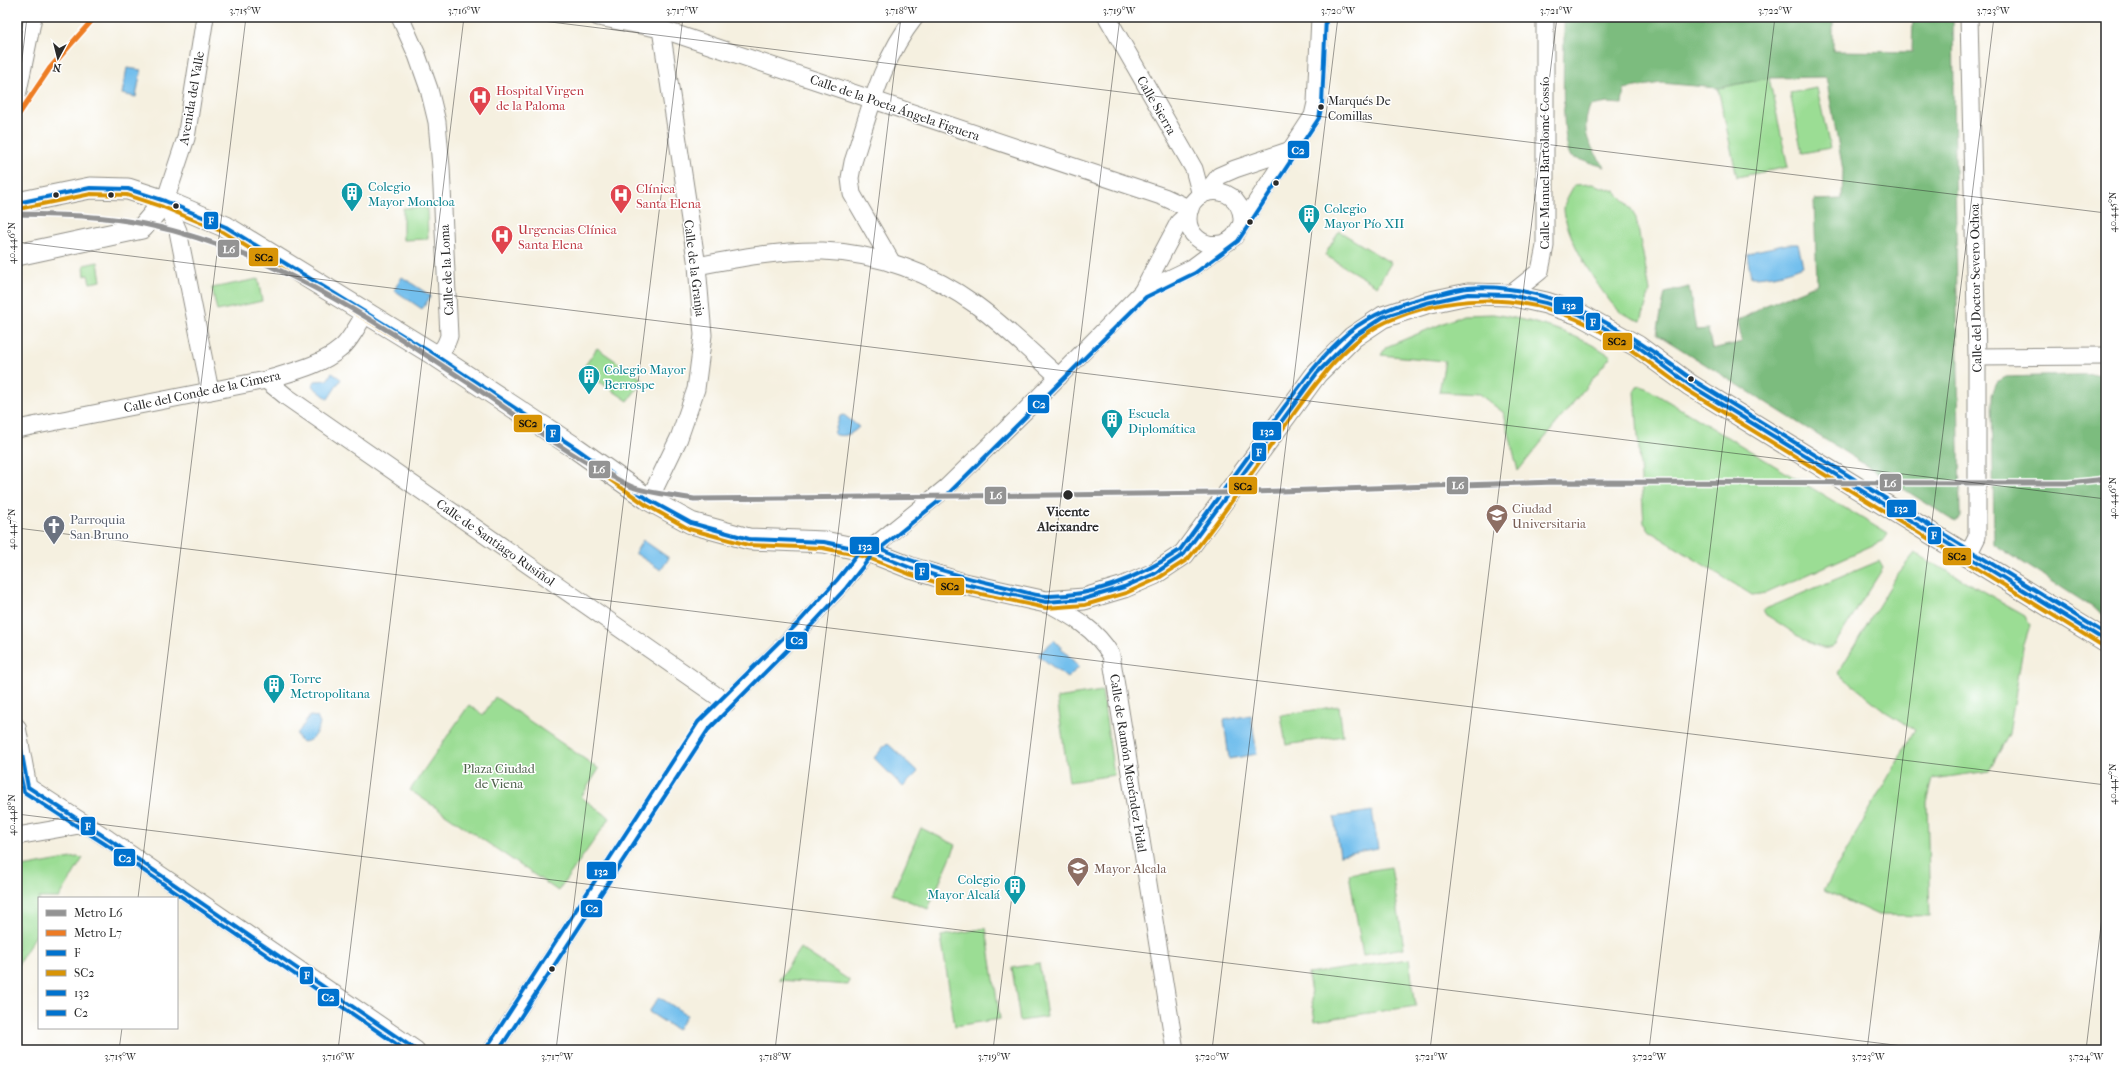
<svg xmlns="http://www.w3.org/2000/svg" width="2123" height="1067" viewBox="0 0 2123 1067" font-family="'IM FELL French Canon',serif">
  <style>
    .green { fill: #9bdd94; stroke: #638460 }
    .forest { fill: #7cbc7e; stroke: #547454 }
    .water { fill: #73bfed; stroke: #4f758c }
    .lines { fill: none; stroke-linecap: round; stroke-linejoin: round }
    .minor-casing { stroke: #908e86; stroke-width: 19 }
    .tertiary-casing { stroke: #908e86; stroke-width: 23 }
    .minor { stroke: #fff; stroke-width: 17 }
    .tertiary { stroke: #fff; stroke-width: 21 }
    .bus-1-casing { stroke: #fff; stroke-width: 7 }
    .bus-2-casing { stroke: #fff; stroke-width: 7 }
    .bus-3-casing { stroke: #fff; stroke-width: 7 }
    .bus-4-casing { stroke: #fff; stroke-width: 7 }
    .bus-1 { stroke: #0072ce; stroke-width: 4 }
    .bus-2 { stroke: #d89406; stroke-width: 4 }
    .bus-3 { stroke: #0072ce; stroke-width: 4 }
    .bus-4 { stroke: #0072ce; stroke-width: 4 }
    .metro-1-casing { stroke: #fff; stroke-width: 8 }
    .metro-2-casing { stroke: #fff; stroke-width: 8 }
    .metro-1 { stroke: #939393; stroke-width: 5 }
    .metro-2 { stroke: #ed7b24; stroke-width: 5 }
    .ticks { fill: none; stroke: #2b2b2b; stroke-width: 1; stroke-opacity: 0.45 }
    .bus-dot { fill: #2b2b2b; stroke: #fff; stroke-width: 1.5 }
    .labels { text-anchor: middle; stroke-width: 3; stroke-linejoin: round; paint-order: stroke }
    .bus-label { font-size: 12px; fill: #2b2b2b; stroke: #fff; text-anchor: start }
    .health-label { font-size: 13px; fill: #be3a42; stroke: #fff; text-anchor: start }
    .street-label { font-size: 13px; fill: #2b2b2b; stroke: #fff }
    .culture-label { font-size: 13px; fill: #0d838f; stroke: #fff; text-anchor: start }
    .education-label { font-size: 13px; fill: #785e54; stroke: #fff; text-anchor: start }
    .stop-label { font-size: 13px; font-weight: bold; fill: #2b2b2b; stroke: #fff }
    .worship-label { font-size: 13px; fill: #5b616d; stroke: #fff; text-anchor: start }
    .park-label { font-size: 13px; fill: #4d604a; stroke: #fff }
    .line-badge { stroke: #fff; stroke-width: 1.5 }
    .badge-label { font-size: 11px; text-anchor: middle; font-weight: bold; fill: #fff }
    .pale-badge-label { font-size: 11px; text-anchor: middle; font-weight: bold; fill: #111 }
    .neatline { fill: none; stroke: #2b2b2b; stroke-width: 1.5 }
    .ticks-label { font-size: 10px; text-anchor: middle; fill: #2b2b2b }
  </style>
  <rect width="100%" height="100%" fill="#fff"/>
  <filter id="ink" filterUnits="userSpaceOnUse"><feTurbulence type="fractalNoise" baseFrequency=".025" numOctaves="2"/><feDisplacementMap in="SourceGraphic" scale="8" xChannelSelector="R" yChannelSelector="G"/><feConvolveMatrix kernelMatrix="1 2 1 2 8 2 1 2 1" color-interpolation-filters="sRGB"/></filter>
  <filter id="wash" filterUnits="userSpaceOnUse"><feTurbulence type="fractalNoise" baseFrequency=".012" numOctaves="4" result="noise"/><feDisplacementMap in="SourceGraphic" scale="16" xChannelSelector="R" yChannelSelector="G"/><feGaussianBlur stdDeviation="0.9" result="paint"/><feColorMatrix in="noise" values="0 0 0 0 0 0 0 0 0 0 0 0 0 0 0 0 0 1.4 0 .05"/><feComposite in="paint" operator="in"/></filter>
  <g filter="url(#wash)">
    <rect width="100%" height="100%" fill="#f5f0e0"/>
    <g class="green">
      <polygon points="1769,78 1788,167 1737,177 1718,88"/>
      <polygon points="1817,88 1830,148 1802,153 1790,93"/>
      <path d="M1592,184L1615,191L1627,203L1636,218L1650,291L1641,321C1633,319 1624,315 1618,310C1600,293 1563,233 1564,207C1565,200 1571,192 1574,185Z"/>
      <polygon points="427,207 428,239 403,240 403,208"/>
      <polygon points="1339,231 1391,263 1377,286 1325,255"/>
      <polygon points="98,262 101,281 90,283 88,275 85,276 84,265"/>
      <polygon points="258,279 262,301 217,311 212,288"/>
      <path d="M1493,314C1536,321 1574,332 1611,356L1518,471L1504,413L1479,394L1439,392L1445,361L1381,355L1386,347L1463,315Z"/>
      <polygon points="597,348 643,380 628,401 582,370"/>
      <polygon points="1641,386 1646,388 1888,534 1884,540 1767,593 1752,595 1651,532 1644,523 1635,391 1637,387"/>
      <polygon points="1915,553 2025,615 2030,626 2023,648 2009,734 1989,771 1933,779 1927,803 1930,916 1878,915 1824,890 1915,730 1886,712 1838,673 1897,575"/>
      <path d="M1879,561L1883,568L1835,644C1831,647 1829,649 1823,648C1810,646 1779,622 1766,615L1763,610Z"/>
      <polygon points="1102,691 1114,775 1069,782 1057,698"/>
      <polygon points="495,697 599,769 581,797 610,818 558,891 410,790 469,705 483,715"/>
      <polygon points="1339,706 1343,736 1286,745 1281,715"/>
      <polygon points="921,828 956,845 928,909 892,894"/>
      <polygon points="77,857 83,858 59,898 39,898 39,930 17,966 17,868"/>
      <polygon points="1391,867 1404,948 1363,955 1349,874"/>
      <polygon points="986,928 1000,1019 955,1026 941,936"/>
      <polygon points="800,948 849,980 848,985 779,980"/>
      <polygon points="1409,959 1416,1006 1315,1021 1308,974"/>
      <polygon points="1039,963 1047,1017 1020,1021 1012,968"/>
    </g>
    <g class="forest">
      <path d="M1564,17H1833V51L1912,52L1913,17H1953L1960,516L1956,522L1657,334L1665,293L1689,287L1696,330L1708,329L1712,349L1742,342L1738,321L1764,306L1817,284L1814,200L1842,199L1843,170L1826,77L1769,78L1718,88L1661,83L1624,89L1622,104L1608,103L1590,106C1580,133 1589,145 1605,167L1571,157C1559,138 1565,45 1564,17Z"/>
      <polygon points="2106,374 2106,616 1994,544 1992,394 1997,382 2006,377"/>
    </g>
    <g class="water">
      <polygon points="127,68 141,70 136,97 122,94"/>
      <path d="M1788,244H1798L1803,266C1787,273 1768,277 1751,277L1747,255L1755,251Z"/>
      <polygon points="402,277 431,296 422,309 394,290"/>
      <polygon points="332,373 341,379 328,399 312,386 315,381 327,380"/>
      <path d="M844,415L859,427C852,434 844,438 834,434L840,416Z"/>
      <polygon points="643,540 669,558 661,570 635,553"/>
      <polygon points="1054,640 1079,667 1067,678 1038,655"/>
      <polygon points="1251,715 1257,754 1229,759 1224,720"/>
      <path d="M310,716L317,717L320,724C317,733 310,745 300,741L297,734Z"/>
      <polygon points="887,743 918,772 903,787 874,758"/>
      <polygon points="1372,811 1378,848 1340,855 1334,817"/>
      <polygon points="659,997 687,1015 677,1030 649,1012"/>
    </g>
  </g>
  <g filter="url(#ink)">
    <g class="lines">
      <g class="minor-casing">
        <g id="minor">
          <polyline points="205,17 186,138 165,201 178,231 210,391"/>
          <path d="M400,17L417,55L429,89L437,122L441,167L449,336C446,345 443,352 433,354"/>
          <polyline points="598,17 661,29 1164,197 1190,209"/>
          <polyline points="1107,17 1194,169 1201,195"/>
          <polyline points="17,96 33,17"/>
          <polyline points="1206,193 1219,176 1235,169 1291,150"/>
          <path d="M1228,242C1217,246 1206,246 1197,238C1191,233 1188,226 1188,219C1188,181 1245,182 1242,224"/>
          <path d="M892,263L852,194L850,178L853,162C870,110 881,60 915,17"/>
          <path d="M697,266C738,258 781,250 823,251C877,253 932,273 976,305C1005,326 1032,353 1059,377"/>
          <polyline points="1142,292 1192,268 1234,237 1242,224 1313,116 1316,103 1320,17"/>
          <polyline points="1510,295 1540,271 1545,246 1545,17"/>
          <polyline points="1977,357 2106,356"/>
          <polyline points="266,380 287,397 727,703"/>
          <path d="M17,429L266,380C291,372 320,366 340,349C349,343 359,323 365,314"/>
          <polyline points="649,500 679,438 696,389 703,335 697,266 661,29"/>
          <polyline points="1962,553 1972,547 1977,537 1977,357 1969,17"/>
          <path d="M1046,602C1072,616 1096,629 1111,655L1175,1050"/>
          <polyline points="17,727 28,787 108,839 416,1050"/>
          <polyline points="17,836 85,824"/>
          <polyline points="492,1050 703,726 803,626 842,584 868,551 946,488 1025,411 1142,292 1179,222 1188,214"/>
        </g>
      </g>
      <g class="tertiary-casing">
        <g id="tertiary">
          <polyline points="17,203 90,188 128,189 165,201 226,227 433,354 577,449 649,500 691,523 749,539 824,542 868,551 911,568 960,583 1046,602 1084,599 1124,587 1154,574 1184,554 1317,373 1353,337 1383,317 1426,303 1468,294 1510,295 1546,303 1579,314 1637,346 1690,385 2106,641"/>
          <polyline points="17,255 142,228 165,201"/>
        </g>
      </g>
      <use href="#minor" class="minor"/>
      <use href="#tertiary" class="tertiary"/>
      <g class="bus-1-casing">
        <g id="bus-1">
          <polyline points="17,203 90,188 128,189 165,201 226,227 433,354 577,449 649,500 691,523 749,539 824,542 868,551 911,568 960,583 1046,602 1084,599 1124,587 1154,574 1184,554 1317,373 1353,337 1383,317 1426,303 1468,294 1510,295 1546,303 1579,314 1637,346 1690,385 2106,641"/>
          <polyline points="17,727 28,787 108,839 416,1050"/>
        </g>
      </g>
      <g class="bus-2-casing">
        <path id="bus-2" d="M18,209L91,194L127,195L163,207L223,232L430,359L574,454L646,505L689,529L748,545L823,548L866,557L909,574L958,589L1046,608L1085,605L1126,593L1157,579L1188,559C1236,501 1274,436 1321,378C1337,357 1362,333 1386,322C1447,295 1515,293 1576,319C1617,337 1652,365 1687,390L2103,646"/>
      </g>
      <g class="bus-3-casing">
        <path id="bus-3" d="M487,1047L698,722L799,622L837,580L864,546L870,545C915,563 959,577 1006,587C1019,590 1034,596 1047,596C1096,597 1141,576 1180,550C1210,508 1241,467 1271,425C1295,393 1318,358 1349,332C1373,313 1403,302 1432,296C1444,293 1456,289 1468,288C1554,281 1627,332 1693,380L2106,634"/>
      </g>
      <g class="bus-4-casing">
        <g id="bus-4">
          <polyline points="17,760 24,792 105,844 405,1050"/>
          <polyline points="499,1050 708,730 807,630 846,588 872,555 950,492 1146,297 1195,273 1238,241 1319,118 1322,103 1326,17"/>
        </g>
      </g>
      <use href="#bus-1" class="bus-1"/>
      <use href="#bus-2" class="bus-2"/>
      <use href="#bus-3" class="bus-3"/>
      <use href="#bus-4" class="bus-4"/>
      <g class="metro-1-casing">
        <path id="metro-1" d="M17,214C60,215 102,215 144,224C265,248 369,317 470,384C514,413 555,446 602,471C613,476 623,484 635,488C654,494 674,495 694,499L1221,493L1555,482L2068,483L2106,479"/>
      </g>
      <g class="metro-2-casing">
        <polyline id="metro-2" points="17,117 50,68 95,17"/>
      </g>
      <use href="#metro-1" class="metro-1"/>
      <use href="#metro-2" class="metro-2"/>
    </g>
  </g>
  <path class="ticks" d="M510,17L2106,213M17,102L27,17M17,242L2106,499M17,528L2106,785M17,814L1935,1050M138,898L246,17M119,1050L122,1028M338,1050L464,17M556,1050L683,17M775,1050L901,17M993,1050L1120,17M1212,1050L1338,17M1430,1050L1557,17M1649,1050L1775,17M1867,1050L1994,17M2086,1050L2106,884"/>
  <defs>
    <g id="hospital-pin" transform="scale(1.15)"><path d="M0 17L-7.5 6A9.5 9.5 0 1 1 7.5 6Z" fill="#e0444e" stroke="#fff"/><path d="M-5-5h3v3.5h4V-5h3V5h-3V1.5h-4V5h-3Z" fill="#fff"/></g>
    <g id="building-pin" transform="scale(1.15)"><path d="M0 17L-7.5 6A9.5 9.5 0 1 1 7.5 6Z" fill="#0f9aa8" stroke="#fff"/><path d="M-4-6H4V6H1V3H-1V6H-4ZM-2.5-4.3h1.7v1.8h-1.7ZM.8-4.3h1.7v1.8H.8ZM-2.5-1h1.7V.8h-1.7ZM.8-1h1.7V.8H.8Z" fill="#fff"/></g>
    <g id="university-pin" transform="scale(1.15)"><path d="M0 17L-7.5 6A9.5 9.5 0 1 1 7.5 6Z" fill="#8d6e63" stroke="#fff"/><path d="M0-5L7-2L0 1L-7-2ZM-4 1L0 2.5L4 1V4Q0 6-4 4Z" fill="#fff"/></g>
    <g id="church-pin" transform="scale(1.15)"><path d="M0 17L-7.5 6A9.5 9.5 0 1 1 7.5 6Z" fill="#6b7280" stroke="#fff"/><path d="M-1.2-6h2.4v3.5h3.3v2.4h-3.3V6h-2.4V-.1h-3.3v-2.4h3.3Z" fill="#fff"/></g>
  </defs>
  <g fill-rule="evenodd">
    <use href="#hospital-pin" x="480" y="97"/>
    <use href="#building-pin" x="352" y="193"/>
    <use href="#hospital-pin" x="621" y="195"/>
    <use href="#building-pin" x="1309" y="215"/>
    <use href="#hospital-pin" x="502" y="236"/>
    <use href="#building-pin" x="589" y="376"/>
    <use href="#building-pin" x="1112" y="420"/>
    <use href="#university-pin" x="1497" y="515"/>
    <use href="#church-pin" x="54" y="526"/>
    <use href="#building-pin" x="274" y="685"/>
    <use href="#university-pin" x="1078" y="868"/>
    <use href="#building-pin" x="1015" y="886"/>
  </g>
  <g class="bus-dot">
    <circle cx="1321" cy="107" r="3.5"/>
    <circle cx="1276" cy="183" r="3.5"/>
    <circle cx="56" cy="195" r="3.5"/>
    <circle cx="111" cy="195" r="3.5"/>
    <circle cx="176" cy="206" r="3.5"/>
    <circle cx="1250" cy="222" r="3.5"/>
    <circle cx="1691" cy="379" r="3.5"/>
    <circle cx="1068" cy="495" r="5.5"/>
    <circle cx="552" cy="969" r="3.5"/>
  </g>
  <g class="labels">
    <g class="bus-label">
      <text x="1328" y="105">Marqués De<tspan x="1328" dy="15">Comillas</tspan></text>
    </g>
    <g class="health-label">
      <text x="496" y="95">Hospital Virgen<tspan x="496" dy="15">de la Paloma</tspan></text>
      <text x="636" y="193">Clínica<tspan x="636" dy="15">Santa Elena</tspan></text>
      <text x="518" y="234">Urgencias Clínica<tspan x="518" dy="15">Santa Elena</tspan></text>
    </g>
    <g class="street-label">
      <text transform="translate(191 98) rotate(-80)" y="5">Avenida del Valle</text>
      <text transform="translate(1157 105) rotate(60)" y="5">Calle Sierra</text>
      <text transform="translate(895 107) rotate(19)" y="5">Calle de la Poeta Ángela Figuera</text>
      <text transform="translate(1544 163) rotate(-90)" y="5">Calle Manuel Bartolomé Cossío</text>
      <text transform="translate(695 268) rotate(83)" y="5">Calle de la Granja</text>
      <text transform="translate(446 270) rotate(-93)" y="5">Calle de la Loma</text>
      <text transform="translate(1975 288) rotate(-91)" y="5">Calle del Doctor Severo Ochoa</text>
      <text transform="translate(202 391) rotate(-12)" y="5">Calle del Conde de la Cimera</text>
      <text transform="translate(496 542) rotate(35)" y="5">Calle de Santiago Rusiñol</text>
      <text transform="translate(1129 763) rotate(81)" y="5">Calle de Ramón Menéndez Pidal</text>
    </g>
    <g class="culture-label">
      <text x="368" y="191">Colegio<tspan x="368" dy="15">Mayor Moncloa</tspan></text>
      <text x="1324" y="213">Colegio<tspan x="1324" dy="15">Mayor Pío XII</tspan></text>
      <text x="604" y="374">Colegio Mayor<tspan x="604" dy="15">Berrospe</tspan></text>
      <text x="1128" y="418">Escuela<tspan x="1128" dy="15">Diplomática</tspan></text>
      <text x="290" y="683">Torre<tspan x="290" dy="15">Metropolitana</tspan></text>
      <text x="1000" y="884" text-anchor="end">Colegio<tspan x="1000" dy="15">Mayor Alcalá</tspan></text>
    </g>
    <g class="education-label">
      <text x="1512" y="513">Ciudad<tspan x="1512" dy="15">Universitaria</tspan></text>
      <text x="1094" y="873">Mayor Alcala</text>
    </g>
    <g class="stop-label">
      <text x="1068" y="516">Vicente<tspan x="1068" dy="15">Aleixandre</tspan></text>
    </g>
    <g class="worship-label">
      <text x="70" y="524">Parroquia<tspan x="70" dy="15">San Bruno</tspan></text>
    </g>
    <g class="park-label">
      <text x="499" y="773">Plaza Ciudad<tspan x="499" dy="15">de Viena</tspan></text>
    </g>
  </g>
  <g class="line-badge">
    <rect x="1287" y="140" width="23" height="19" rx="4" fill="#0072ce"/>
    <rect x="203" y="211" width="16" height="19" rx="4" fill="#0072ce"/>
    <rect x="217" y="239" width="23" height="19" rx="4" fill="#939393"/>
    <rect x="248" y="247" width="31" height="20" rx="4" fill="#d89406"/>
    <rect x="1553" y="296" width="31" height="19" rx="4" fill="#0072ce"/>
    <rect x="1585" y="312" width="16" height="19" rx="4" fill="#0072ce"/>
    <rect x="1602" y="332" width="31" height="19" rx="4" fill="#d89406"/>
    <rect x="1027" y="394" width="23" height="20" rx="4" fill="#0072ce"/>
    <rect x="513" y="414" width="30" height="19" rx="4" fill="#d89406"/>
    <rect x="1252" y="421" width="30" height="20" rx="4" fill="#0072ce"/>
    <rect x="545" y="424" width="16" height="19" rx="4" fill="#0072ce"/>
    <rect x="1251" y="442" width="16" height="20" rx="4" fill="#0072ce"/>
    <rect x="588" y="460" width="23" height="19" rx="4" fill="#939393"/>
    <rect x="1879" y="473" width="23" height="19" rx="4" fill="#939393"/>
    <rect x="1446" y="476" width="23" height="19" rx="4" fill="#939393"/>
    <rect x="1228" y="476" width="30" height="19" rx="4" fill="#d89406"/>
    <rect x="984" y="486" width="23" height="19" rx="4" fill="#939393"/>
    <rect x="1886" y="499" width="31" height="19" rx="4" fill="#0072ce"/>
    <rect x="1927" y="526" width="15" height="19" rx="4" fill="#0072ce"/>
    <rect x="849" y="536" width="31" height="19" rx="4" fill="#0072ce"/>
    <rect x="1942" y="547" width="30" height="19" rx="4" fill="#d89406"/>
    <rect x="914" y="562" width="16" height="19" rx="4" fill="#0072ce"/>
    <rect x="935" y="577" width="30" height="19" rx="4" fill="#d89406"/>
    <rect x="785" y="631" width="23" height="19" rx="4" fill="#0072ce"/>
    <rect x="80" y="816" width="16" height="20" rx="4" fill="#0072ce"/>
    <rect x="113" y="848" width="23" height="19" rx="4" fill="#0072ce"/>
    <rect x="586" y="861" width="31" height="19" rx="4" fill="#0072ce"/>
    <rect x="580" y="899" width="23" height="19" rx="4" fill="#0072ce"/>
    <rect x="299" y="966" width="15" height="19" rx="4" fill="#0072ce"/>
    <rect x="317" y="988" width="23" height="19" rx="4" fill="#0072ce"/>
  </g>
  <g class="badge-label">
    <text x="1298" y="154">C2</text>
    <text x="211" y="224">F</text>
    <text x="229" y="253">L6</text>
    <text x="1569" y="309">132</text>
    <text x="1593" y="326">F</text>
    <text x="1039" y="408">C2</text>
    <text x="1267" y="435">132</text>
    <text x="553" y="437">F</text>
    <text x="1259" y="456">F</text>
    <text x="599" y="473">L6</text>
    <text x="1890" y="487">L6</text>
    <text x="1458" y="489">L6</text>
    <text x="996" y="499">L6</text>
    <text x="1901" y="512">132</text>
    <text x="1934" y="539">F</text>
    <text x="865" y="550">132</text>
    <text x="922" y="575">F</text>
    <text x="797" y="644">C2</text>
    <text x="88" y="830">F</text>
    <text x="125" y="862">C2</text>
    <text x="601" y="875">132</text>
    <text x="592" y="912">C2</text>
    <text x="307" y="979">F</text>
    <text x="328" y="1001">C2</text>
  </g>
  <g class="pale-badge-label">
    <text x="264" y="261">SC2</text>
    <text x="1617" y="345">SC2</text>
    <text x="528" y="427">SC2</text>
    <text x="1243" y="490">SC2</text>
    <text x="1957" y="560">SC2</text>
    <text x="950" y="590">SC2</text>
  </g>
  <rect width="2123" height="1067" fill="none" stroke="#fff" stroke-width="44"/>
  <rect x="38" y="897" width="140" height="132" fill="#ffffff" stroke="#aaaaaa"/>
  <rect x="46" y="910" width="20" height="6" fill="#939393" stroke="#aaaaaa"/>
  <text x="74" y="917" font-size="12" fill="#2b2b2b">Metro L6</text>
  <rect x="46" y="930" width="20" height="6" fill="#ed7b24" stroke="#aaaaaa"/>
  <text x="74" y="937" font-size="12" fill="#2b2b2b">Metro L7</text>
  <rect x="46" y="950" width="20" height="6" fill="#0072ce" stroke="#aaaaaa"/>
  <text x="74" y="957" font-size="12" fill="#2b2b2b">F</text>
  <rect x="46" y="970" width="20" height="6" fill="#d89406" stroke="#aaaaaa"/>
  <text x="74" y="977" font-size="12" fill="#2b2b2b">SC2</text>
  <rect x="46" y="990" width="20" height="6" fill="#0072ce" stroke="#aaaaaa"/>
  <text x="74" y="997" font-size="12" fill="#2b2b2b">132</text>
  <rect x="46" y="1010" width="20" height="6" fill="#0072ce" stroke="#aaaaaa"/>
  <text x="74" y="1017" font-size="12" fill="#2b2b2b">C2</text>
  <g transform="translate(58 58) rotate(187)" stroke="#ffffff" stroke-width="3" paint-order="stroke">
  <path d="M0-3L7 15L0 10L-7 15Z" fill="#2b2b2b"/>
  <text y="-6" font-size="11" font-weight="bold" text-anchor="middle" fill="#2b2b2b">N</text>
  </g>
  <rect x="22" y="22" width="2079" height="1023" class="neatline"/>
  <g class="ticks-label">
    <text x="245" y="14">3.715°W</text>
    <text x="464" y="14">3.716°W</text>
    <text x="682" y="14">3.717°W</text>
    <text x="901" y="14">3.718°W</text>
    <text x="1119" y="14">3.719°W</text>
    <text x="1338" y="14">3.720°W</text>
    <text x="1556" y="14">3.721°W</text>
    <text x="1775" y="14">3.722°W</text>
    <text x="1993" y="14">3.723°W</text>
    <text transform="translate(2112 212) rotate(-90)" y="4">40.445°N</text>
    <text transform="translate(11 243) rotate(-90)" y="4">40.446°N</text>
    <text transform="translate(2112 498) rotate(-90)" y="4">40.446°N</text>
    <text transform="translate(11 529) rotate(-90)" y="4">40.447°N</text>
    <text transform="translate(2112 784) rotate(-90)" y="4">40.447°N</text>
    <text transform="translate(11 815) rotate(-90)" y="4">40.448°N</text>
    <text x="120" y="1060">3.715°W</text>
    <text x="338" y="1060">3.716°W</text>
    <text x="557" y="1060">3.717°W</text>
    <text x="775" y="1060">3.718°W</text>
    <text x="994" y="1060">3.719°W</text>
    <text x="1212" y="1060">3.720°W</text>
    <text x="1431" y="1060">3.721°W</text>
    <text x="1649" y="1060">3.722°W</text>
    <text x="1868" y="1060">3.723°W</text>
    <text x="2086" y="1060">3.724°W</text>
  </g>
</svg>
